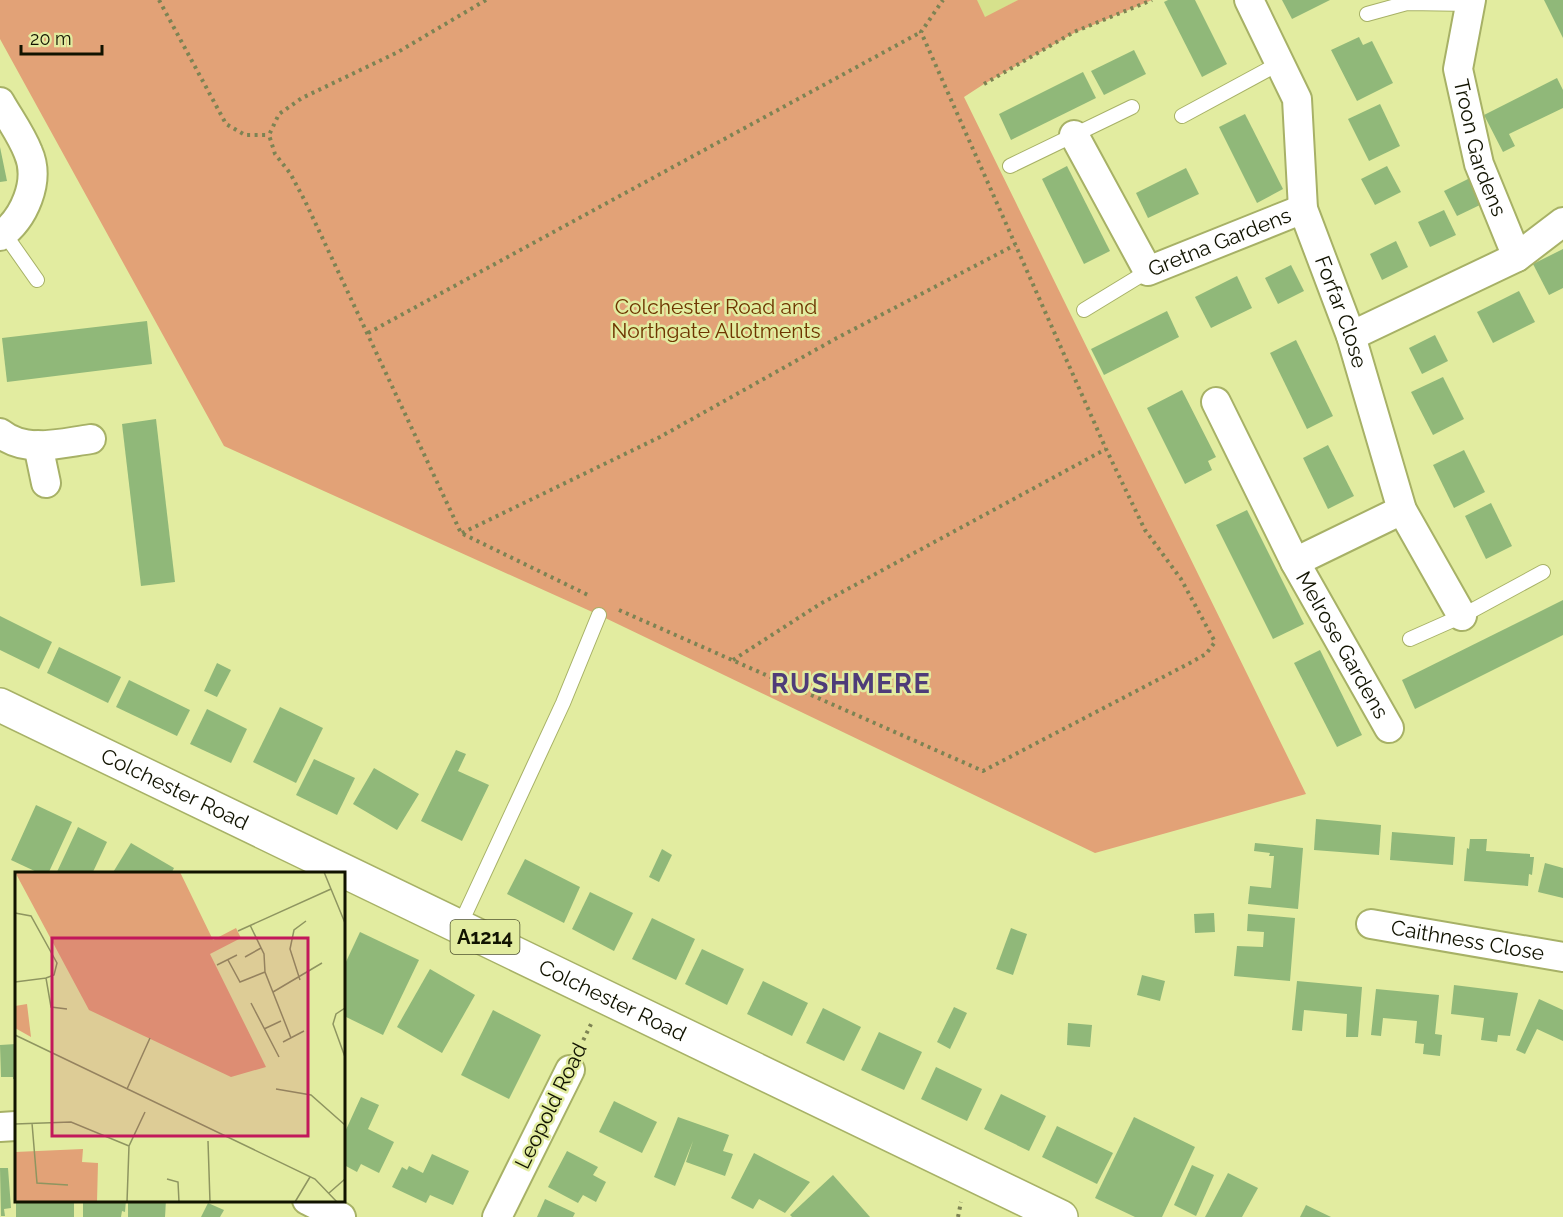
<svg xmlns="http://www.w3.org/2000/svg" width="1563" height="1217" viewBox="0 0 1563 1217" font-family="Raleway,sans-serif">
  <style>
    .built { fill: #d6e18c }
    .green { fill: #e2a277 }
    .building { fill: #90b879 }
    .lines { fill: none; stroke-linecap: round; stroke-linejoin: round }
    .lane-casing { stroke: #a7b166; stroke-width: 16 }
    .street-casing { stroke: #a7b166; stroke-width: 32 }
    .primary-casing { stroke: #a7b166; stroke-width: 36 }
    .path { stroke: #7d8353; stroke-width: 4; stroke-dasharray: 3 4.5; stroke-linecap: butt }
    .lane { stroke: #fff; stroke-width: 14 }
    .street { stroke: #fff; stroke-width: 28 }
    .primary { stroke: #fff; stroke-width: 33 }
    .labels { text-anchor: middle; stroke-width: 5; stroke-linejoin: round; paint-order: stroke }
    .shield { fill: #e2eca0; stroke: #505430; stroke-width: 1.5 }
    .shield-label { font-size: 20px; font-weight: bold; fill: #111300 }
    .street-label { font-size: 21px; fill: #111300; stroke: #e2eca0 }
    .park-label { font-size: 21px; fill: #6e3500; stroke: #e2eca0 }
    .district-label { font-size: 27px; font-weight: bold; letter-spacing: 1.5px; fill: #4e3c79; stroke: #e2eca0 }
    .inset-road { fill: none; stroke: #8e9560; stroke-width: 1.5 }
    .view { fill: #c2185b; fill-opacity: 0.15; stroke: #c2185b; stroke-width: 3 }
    .inset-edge { fill: none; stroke: #111300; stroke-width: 3 }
  </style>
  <rect width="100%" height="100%" fill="#e2eca0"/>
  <polygon class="built" points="976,0 1018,0 985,18"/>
  <polygon class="green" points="0,0 977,0 985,17 1018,0 1152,0 1074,33 984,84 964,97 1306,794 1095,853 599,615 224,446 0,39"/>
  <g class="building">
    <polygon points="1168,0 1195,0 1227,64 1202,77 1164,2"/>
    <polygon points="1282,0 1330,0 1292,19"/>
    <polygon points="1544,0 1563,0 1563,38"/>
    <polygon points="1359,37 1363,45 1372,41 1393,83 1357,101 1331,50"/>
    <polygon points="1134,50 1146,74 1104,95 1091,71"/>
    <polygon points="1083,72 1096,98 1011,140 999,114"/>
    <polygon points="1557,78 1563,90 1563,108 1509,134 1515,146 1503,152 1484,115"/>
    <polygon points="1380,104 1400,146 1369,161 1348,119"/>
    <polygon points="1245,114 1283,189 1257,203 1219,127"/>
    <polygon points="0,147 7,181 0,182"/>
    <polygon points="1067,166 1110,251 1084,264 1042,179"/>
    <polygon points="1387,166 1401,192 1375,205 1361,179"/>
    <polygon points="1186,168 1199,194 1148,218 1136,193"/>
    <polygon points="1470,178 1482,204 1457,216 1444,191"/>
    <polygon points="1444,210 1456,235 1430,247 1418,222"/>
    <polygon points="1396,241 1408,267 1382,280 1370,254"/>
    <polygon points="1563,249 1563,288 1549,295 1533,264"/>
    <polygon points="1291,265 1304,291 1278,304 1265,278"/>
    <polygon points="1237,276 1252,308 1211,328 1195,297"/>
    <polygon points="1519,291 1535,322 1493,343 1477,312"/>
    <polygon points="1167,311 1179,337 1104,375 1091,349"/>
    <polygon points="147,321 152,364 7,382 2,338"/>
    <polygon points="1435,335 1448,361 1422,374 1409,348"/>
    <polygon points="1296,340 1333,416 1307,429 1270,353"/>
    <polygon points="1443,377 1464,419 1433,435 1411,392"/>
    <polygon points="1182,390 1216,457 1208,461 1212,470 1185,484 1147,408"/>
    <polygon points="156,419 175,582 141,586 122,424"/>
    <polygon points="1328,445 1354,496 1328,509 1303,458"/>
    <polygon points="1464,450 1485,492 1454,508 1433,465"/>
    <polygon points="1491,503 1512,546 1486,559 1465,516"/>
    <polygon points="1247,510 1304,624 1273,639 1216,525"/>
    <polygon points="1563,600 1563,635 1415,709 1402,680"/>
    <polygon points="0,616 52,642 39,669 0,650"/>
    <polygon points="59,647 121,677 108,703 47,673"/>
    <polygon points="1320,650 1362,735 1337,747 1294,663"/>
    <polygon points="217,663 231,670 217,697 204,691"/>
    <polygon points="129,680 190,710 177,736 116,707"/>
    <polygon points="280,707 323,728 296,783 253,762"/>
    <polygon points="207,709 247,729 231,763 190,744"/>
    <polygon points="456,750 466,754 458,771 489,785 462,841 421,821"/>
    <polygon points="314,759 355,778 337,815 296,795"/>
    <polygon points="374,768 419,794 397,830 353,804"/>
    <polygon points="36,805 72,822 48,874 41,874 11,860"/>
    <polygon points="1316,819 1381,825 1379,855 1314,850"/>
    <polygon points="78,827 107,842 92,874 56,874"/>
    <polygon points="1392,832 1455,837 1453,865 1390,860"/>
    <polygon points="1470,839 1487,839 1486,851 1530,854 1530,857 1534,857 1532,875 1529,874 1528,886 1464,881 1467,848 1469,849"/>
    <polygon points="131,843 174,868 171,874 112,874"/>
    <polygon points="1255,843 1303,848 1298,909 1248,904 1250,886 1271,888 1274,856 1269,856 1270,853 1254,851"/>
    <polygon points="662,849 672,855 659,882 649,877"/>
    <polygon points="525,859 580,887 564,923 507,894"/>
    <polygon points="1545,863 1563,868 1563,898 1538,892"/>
    <polygon points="590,892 633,913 614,951 572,929"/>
    <polygon points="1214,913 1215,932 1195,933 1194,914"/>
    <polygon points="1248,914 1295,918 1290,981 1234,976 1237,946 1263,947 1264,932 1247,931"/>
    <polygon points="652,918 695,939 676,980 632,959"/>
    <polygon points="1011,928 1027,934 1013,975 996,969"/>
    <polygon points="360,932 419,960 383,1035 344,1016 344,966"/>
    <polygon points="702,949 744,969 727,1005 685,984"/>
    <polygon points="430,969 475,995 442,1053 397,1027"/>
    <polygon points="1142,975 1165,981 1160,1001 1137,995"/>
    <polygon points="763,981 808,1003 792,1036 747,1014"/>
    <polygon points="1297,981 1362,987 1358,1037 1346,1037 1347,1014 1304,1010 1302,1031 1292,1030"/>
    <polygon points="1454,985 1518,993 1510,1036 1498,1035 1497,1042 1481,1040 1484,1018 1451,1014"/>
    <polygon points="1376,989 1439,995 1435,1034 1442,1035 1440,1056 1423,1054 1424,1044 1415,1043 1417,1021 1383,1018 1381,1036 1371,1035"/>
    <polygon points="1539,999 1563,1010 1563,1041 1537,1029 1525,1054 1516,1050"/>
    <polygon points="954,1007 967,1013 950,1049 937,1042"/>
    <polygon points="823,1008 861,1027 844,1061 806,1043"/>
    <polygon points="493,1010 541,1035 509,1099 461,1075"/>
    <polygon points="1068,1023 1092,1025 1090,1047 1067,1045"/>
    <polygon points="879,1032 922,1052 904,1090 861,1070"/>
    <polygon points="16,1044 16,1079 13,1079 13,1077 1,1077 0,1045"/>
    <polygon points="936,1067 982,1089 967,1121 921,1099"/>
    <polygon points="1001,1094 1046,1116 1029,1151 984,1129"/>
    <polygon points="361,1097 379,1105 368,1129 394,1142 379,1173 361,1164 357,1172 344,1165 344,1134"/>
    <polygon points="614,1101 657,1122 642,1153 599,1132"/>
    <polygon points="678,1117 729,1135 723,1151 733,1154 725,1176 686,1162 693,1141 675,1186 654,1177"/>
    <polygon points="1134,1117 1195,1147 1162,1217 1135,1217 1095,1198"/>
    <polygon points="1057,1126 1113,1153 1097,1184 1042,1157"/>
    <polygon points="567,1151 598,1167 593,1175 606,1182 596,1202 583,1195 578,1203 548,1187"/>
    <polygon points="754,1153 810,1182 785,1213 759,1199 753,1209 731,1198"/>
    <polygon points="432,1154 469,1171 453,1205 430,1195 426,1203 392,1187 402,1167 407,1170 409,1166 423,1173"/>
    <polygon points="1192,1165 1214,1175 1196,1216 1174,1205"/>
    <polygon points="0,1168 8,1168 11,1208 4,1209 5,1216 1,1216"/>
    <polygon points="1228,1173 1258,1188 1242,1217 1205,1217"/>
    <polygon points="833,1175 870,1217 792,1217 790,1215"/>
    <polygon points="545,1199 575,1213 573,1217 537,1217"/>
    <rect x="16" y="1200" width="58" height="17"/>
    <polygon points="83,1200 126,1200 125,1212 122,1211 121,1217 83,1217"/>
    <polygon points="128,1200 166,1200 165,1217 128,1217"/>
    <polygon points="208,1203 224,1210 220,1217 201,1217"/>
    <polygon points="1306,1205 1331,1217 1300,1217"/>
  </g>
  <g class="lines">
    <g class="lane-casing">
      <g id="lane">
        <polyline points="1367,14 1407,3 1471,4"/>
        <polyline points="1182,116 1280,63"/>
        <polyline points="1010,166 1132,107"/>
        <polyline points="4,233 37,280"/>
        <polyline points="1084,310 1148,271"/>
        <polyline points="1410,639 1462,616 1543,572"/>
        <polyline points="460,925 563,703 599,615"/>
      </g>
    </g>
    <g class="street-casing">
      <g id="street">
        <path id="s1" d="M1249,0L1297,99L1303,209L1351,336L1402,510L1462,616"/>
        <path id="s2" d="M1471,0L1458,69L1479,164L1517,257"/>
        <path d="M0,102C9,118 21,134 28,152C41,181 24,219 0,236"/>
        <path id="s3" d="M1074,135L1148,271L1303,209"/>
        <polyline points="1351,336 1517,257 1563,222"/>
        <path id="s4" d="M1216,402L1295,562L1389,728"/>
        <path d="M0,433C26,454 61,443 91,439"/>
        <polyline points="38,445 46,483"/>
        <polyline points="1295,562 1402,510"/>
        <path id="s5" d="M1371,924L1563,957"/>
        <polyline points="0,1127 16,1126"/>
        <polyline points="307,1200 341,1217"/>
        <polyline points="497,1217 570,1070"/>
      </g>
    </g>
    <g class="primary-casing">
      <g id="primary">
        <path id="s6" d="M0,705L1061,1217"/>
      </g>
    </g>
    <g class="path">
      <polyline points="159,0 226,124 245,135 269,135"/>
      <polyline points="486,0 398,52 302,98 279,114 269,135 275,154 290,173 305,201 461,533 590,596"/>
      <polyline points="984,84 1074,32 1152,0"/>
      <polyline points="368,333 921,32"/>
      <polyline points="462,533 660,437 835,339 1015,245"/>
      <polyline points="619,610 983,771 1188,664 1206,654 1215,642 1181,579 1145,530 1106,449 921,32 943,0"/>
      <polyline points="733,660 820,604 1106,449"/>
      <polyline points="580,1047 592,1022"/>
      <polyline points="958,1217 961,1202"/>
    </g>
    <use href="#lane" class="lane"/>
    <use href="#street" class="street"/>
    <use href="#primary" class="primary"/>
  </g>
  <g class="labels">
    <rect class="shield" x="450.5" y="920" width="69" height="34" rx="4.5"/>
    <g class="shield-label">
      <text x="485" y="944">A1214</text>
    </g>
    <g class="street-label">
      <text dy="7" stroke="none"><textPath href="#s2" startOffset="152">Troon Gardens</textPath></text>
      <text dy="7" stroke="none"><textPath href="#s3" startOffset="232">Gretna Gardens</textPath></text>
      <text dy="7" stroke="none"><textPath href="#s1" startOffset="330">Forfar Close</textPath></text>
      <text dy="7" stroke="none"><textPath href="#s4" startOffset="274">Melrose Gardens</textPath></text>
      <text dy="7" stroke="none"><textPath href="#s6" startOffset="194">Colchester Road</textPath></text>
      <text dy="7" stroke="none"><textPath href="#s5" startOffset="98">Caithness Close</textPath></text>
      <text dy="7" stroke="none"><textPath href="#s6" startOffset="680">Colchester Road</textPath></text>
      <text transform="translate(551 1106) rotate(-64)" y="7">Leopold Road</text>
    </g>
    <g class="park-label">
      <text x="716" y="314">Colchester Road and<tspan x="716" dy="24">Northgate Allotments</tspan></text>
    </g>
    <g class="district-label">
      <text x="851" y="693">RUSHMERE</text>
    </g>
  </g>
  <g transform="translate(15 872)">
    <rect width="330" height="330" fill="#e2eca0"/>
    <path d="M0,0H165L198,68L221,56L226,66L195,82L251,195L216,205L74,138ZM12,132L16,165L0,156V134ZM68,277L67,290L83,291L82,330H0V280Z" fill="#e2a277"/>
    <path class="inset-road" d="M309,0L330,51M0,41L16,44L42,91L39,103L31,106M235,53L249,82L250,100L276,166M223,59L316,17M230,85L246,76M213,88L225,110L250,100M202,93L222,83M285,108L275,77L279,58L291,49M0,110L31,106L36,135L52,137M258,120L307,91M236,131L264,185M330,136L321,142L318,152L330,185M249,157L266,149M0,163L300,307L322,330M268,170L289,159M112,217L135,166M261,217L296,223L330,253M17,251L22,311L53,313M0,252L56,250L114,274M193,269L195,330M152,307L163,310L164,330M314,321L330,307M112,330L114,274L130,240M280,330L295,305"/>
    <path class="view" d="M37,66H293V264H37Z"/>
    <rect width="330" height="330" class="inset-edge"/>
  </g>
  <path d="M21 45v9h81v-9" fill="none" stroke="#111300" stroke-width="3"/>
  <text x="30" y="45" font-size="18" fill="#111300" stroke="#e2eca0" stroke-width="4.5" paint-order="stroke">20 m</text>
</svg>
